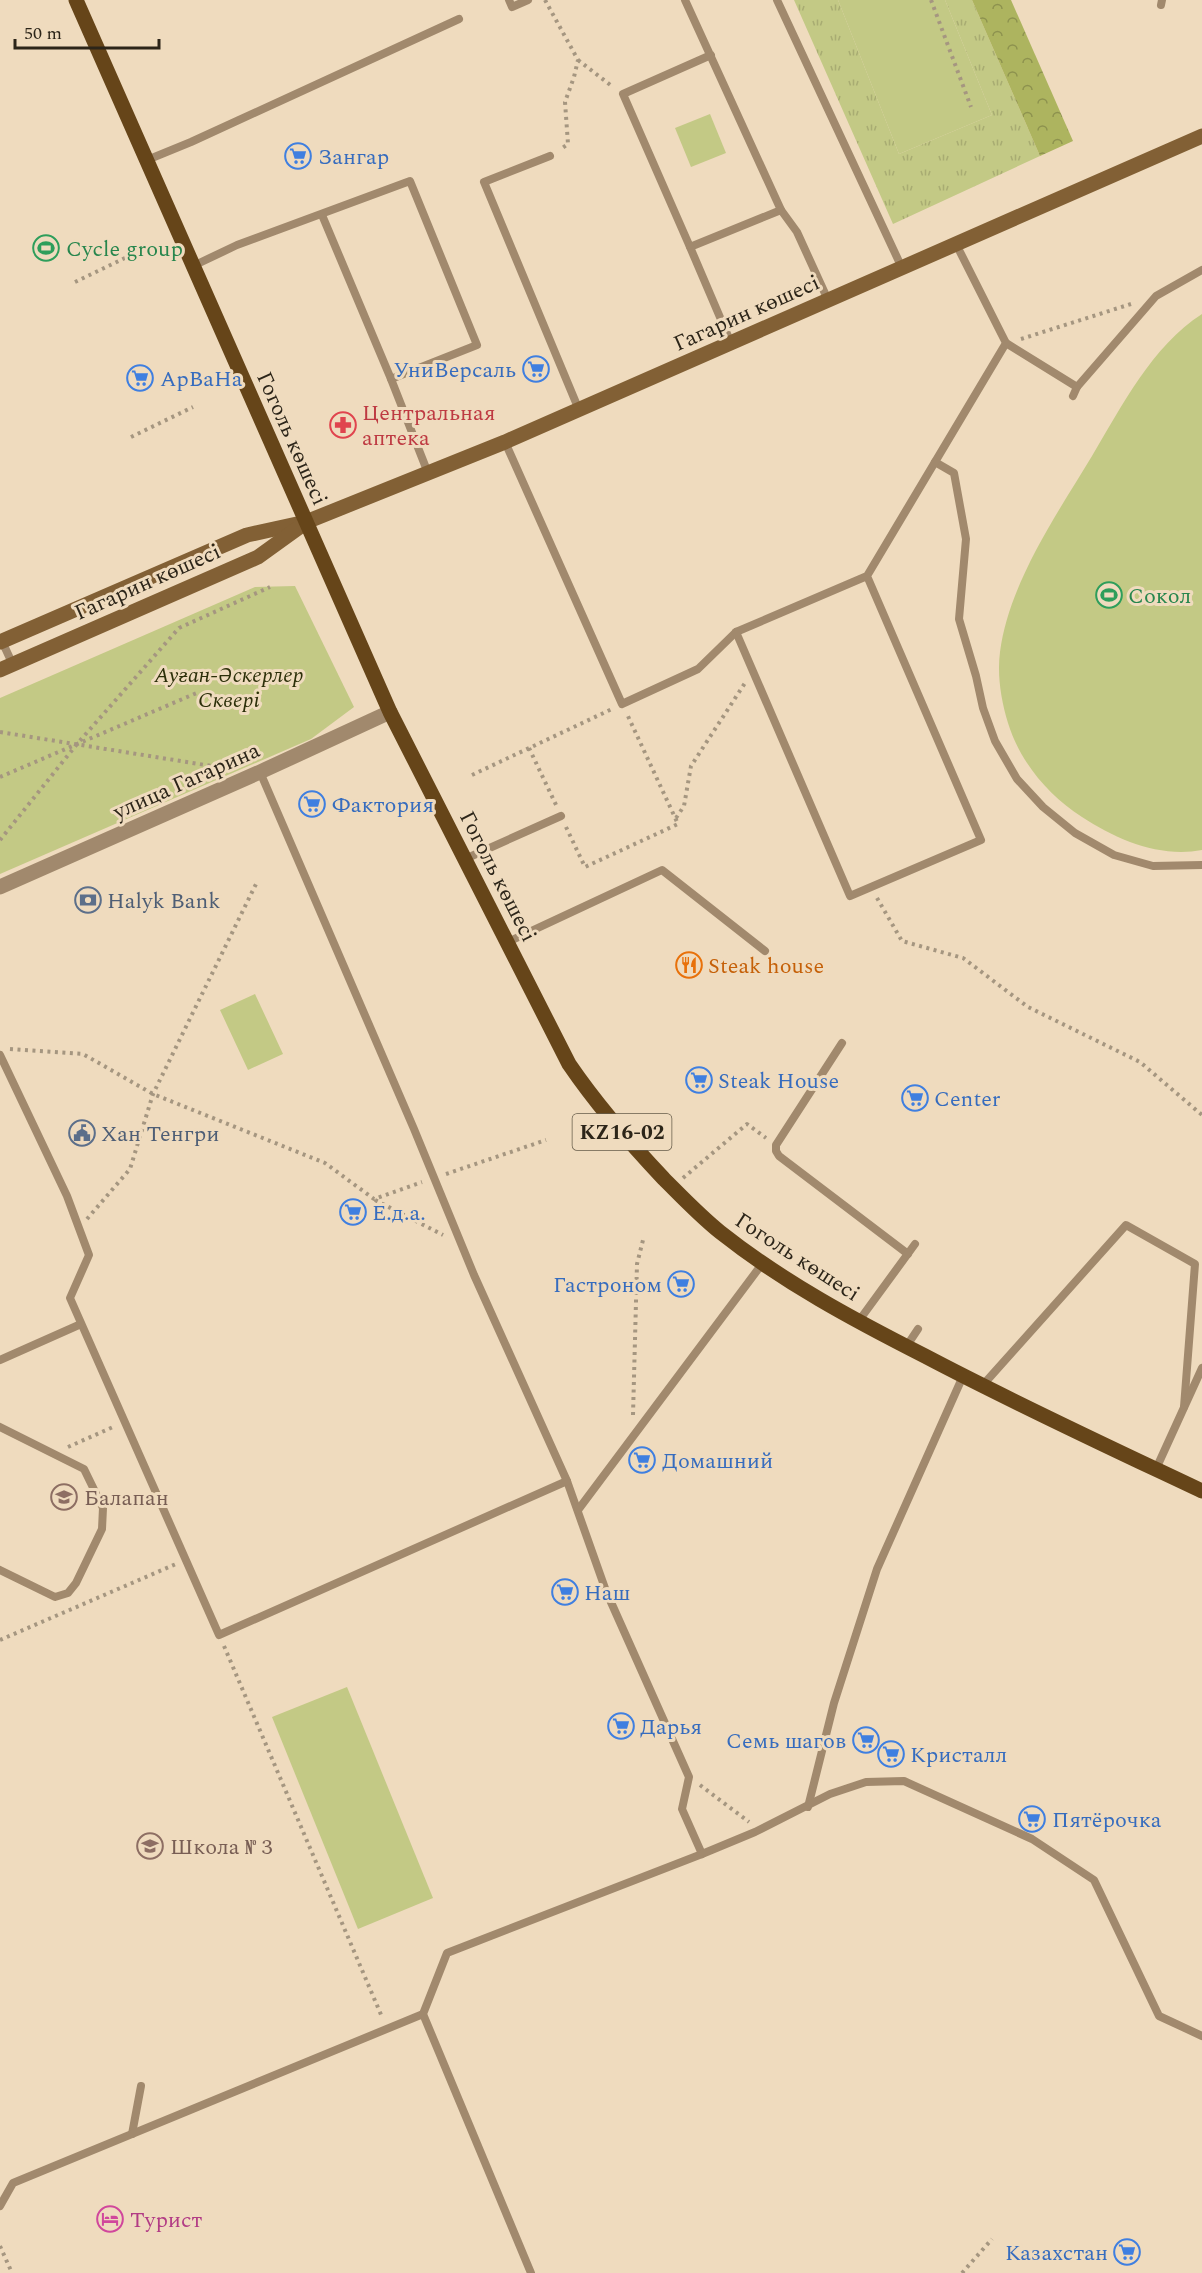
<svg xmlns="http://www.w3.org/2000/svg" width="1202" height="2273" viewBox="0 0 1202 2273" font-family="Spectral,serif">
  <style>
    .grass { fill: url(#grass-tufts) }
    .forest { fill: url(#forest-crowns) }
    .park { fill: #c3c985 }
    .lines { fill: none; stroke-linecap: round; stroke-linejoin: round }
    .path { stroke: #a59680; stroke-width: 4; stroke-dasharray: 3 4.5; stroke-linecap: butt }
    .lane { stroke: #a1896d; stroke-width: 8 }
    .street { stroke: #a1896d; stroke-width: 15 }
    .secondary { stroke: #826035; stroke-width: 15 }
    .primary { stroke: #664519; stroke-width: 15 }
    .labels { text-anchor: middle; stroke-width: 6; stroke-linejoin: round; paint-order: stroke }
    .shield { fill: #efdbbe; stroke: #665c4a; stroke-width: 1.5 }
    .shield-label { font-size: 21px; font-weight: bold; fill: #2c2519 }
    .shop-label { font-size: 22px; fill: #366cbe; stroke: #efdbbe; text-anchor: start }
    .leisure-label { font-size: 22px; fill: #27864d; stroke: #efdbbe; text-anchor: start }
    .street-label { font-size: 22px; fill: #2c2519; stroke: #efdbbe }
    .health-label { font-size: 22px; fill: #be3a42; stroke: #efdbbe; text-anchor: start }
    .park-label { font-size: 22px; font-style: italic; fill: #2c2f09; stroke: #efdbbe }
    .service-label { font-size: 22px; fill: #4e5e75; stroke: #efdbbe; text-anchor: start }
    .food-label { font-size: 22px; fill: #c56008; stroke: #efdbbe; text-anchor: start }
    .education-label { font-size: 22px; fill: #785e54; stroke: #efdbbe; text-anchor: start }
    .hotel-label { font-size: 22px; fill: #b23c85; stroke: #efdbbe; text-anchor: start }
  </style>
  <defs>
    <pattern id="grass-tufts" width="24" height="20" patternUnits="userSpaceOnUse" patternTransform="scale(1.5)"><rect width="24" height="20" fill="#c3c985"/><path d="M3 7l-1-3M5 7V3M7 7l1-3M15 17l-1-3M17 17v-4M19 17l1-3" fill="none" stroke="#a8ac72"/></pattern>
    <pattern id="forest-crowns" width="20" height="18" patternUnits="userSpaceOnUse" patternTransform="scale(1.5)"><rect width="20" height="18" fill="#adb45f"/><path d="M2 6a3 3 0 1 1 6 0M12 15a3 3 0 1 1 6 0" fill="none" stroke="#8d924e"/></pattern>
  </defs>
  <rect width="100%" height="100%" fill="#efdbbe"/>
  <polygon class="grass" points="794,0 838,0 899,154 992,115 945,0 972,0 1040,156 893,224"/>
  <polygon class="forest" points="972,0 1011,0 1073,141 1040,156"/>
  <g class="park">
    <polygon points="838,0 945,0 992,115 899,154"/>
    <polygon points="710,114 726,153 691,167 675,128"/>
    <path d="M1202,314V850C1160,858 1117,840 1082,817C1048,795 1020,762 1008,723C1001,700 997,675 1000,652C1009,583 1057,514 1092,456C1122,406 1152,346 1202,314Z"/>
    <polygon points="295,586 354,707 311,739 0,874 0,698 255,587"/>
    <polygon points="255,994 283,1054 248,1070 220,1010"/>
    <polygon points="347,1687 433,1898 358,1929 272,1717"/>
  </g>
  <g class="lines">
    <g class="path">
      <polyline points="545,0 578,60 574,77 565,102 568,144 561,149"/>
      <polyline points="931,0 971,107"/>
      <polyline points="578,60 613,87"/>
      <polyline points="75,282 125,258"/>
      <polyline points="1021,339 1131,304"/>
      <polyline points="131,437 193,407"/>
      <polyline points="0,732 224,768"/>
      <polyline points="529,748 557,807"/>
      <polyline points="472,775 612,709"/>
      <polyline points="0,777 199,692"/>
      <polyline points="676,818 684,806 691,766 745,683"/>
      <polyline points="566,827 585,867 678,824 627,714"/>
      <polyline points="0,840 77,744 179,628 270,587"/>
      <polyline points="877,898 902,941 963,958 1028,1007 1140,1062 1202,1115"/>
      <polyline points="10,1049 83,1054 153,1094 325,1163 374,1199 422,1182"/>
      <polyline points="446,1174 546,1140"/>
      <polyline points="683,1178 747,1124 766,1138"/>
      <polyline points="375,1200 443,1235"/>
      <polyline points="87,1219 130,1169 153,1094 257,882"/>
      <polyline points="633,1415 637,1264 643,1240"/>
      <polyline points="68,1447 113,1427"/>
      <polyline points="0,1640 176,1564"/>
      <polyline points="224,1646 382,2017"/>
      <polyline points="700,1785 749,1822"/>
      <polyline points="0,2246 12,2273"/>
      <polyline points="962,2273 992,2239"/>
    </g>
    <g class="lane">
      <polyline points="509,0 512,7 528,0"/>
      <polyline points="685,0 781,210 690,247 623,94 711,55"/>
      <polyline points="777,0 902,268"/>
      <polyline points="1161,5 1162,0"/>
      <polyline points="550,156 484,182 579,410"/>
      <polyline points="147,160 191,142 459,19"/>
      <polyline points="781,210 797,232 828,300"/>
      <polyline points="322,215 391,379 428,473"/>
      <polyline points="690,247 731,343"/>
      <polyline points="193,266 237,245 410,181 477,345 391,379"/>
      <polyline points="1006,343 1077,387 1073,396"/>
      <polyline points="1077,387 1156,296 1202,270"/>
      <polyline points="505,442 622,704 698,669 736,632"/>
      <polyline points="935,462 954,473 966,539 959,619 976,676 983,708 995,741 1017,779 1043,807 1075,833 1114,855 1153,866 1202,865"/>
      <polyline points="867,576 736,632 850,896 981,840 867,576 1006,343 956,244"/>
      <polyline points="1,639 13,665"/>
      <polyline points="260,772 414,1129 474,1275 567,1481 606,1591 689,1777 682,1809 702,1854"/>
      <polyline points="465,859 561,816"/>
      <polyline points="508,942 662,870 765,951"/>
      <polyline points="842,1043 776,1145 776,1151 779,1156 908,1254"/>
      <polyline points="0,1055 67,1196 89,1255 70,1298 219,1635 567,1481"/>
      <polyline points="858,1322 915,1244"/>
      <polyline points="906,1347 918,1329"/>
      <polyline points="0,1360 81,1324"/>
      <polyline points="982,1386 1126,1225 1195,1264 1184,1407"/>
      <polyline points="0,1427 84,1469 103,1508 102,1529 76,1583 68,1593 55,1597 0,1570"/>
      <polyline points="1156,1469 1202,1368"/>
      <polyline points="578,1510 762,1264"/>
      <polyline points="808,1807 834,1703 877,1569 963,1376"/>
      <polyline points="132,2134 141,2086"/>
      <polyline points="0,2206 13,2183 423,2014"/>
      <polyline points="531,2273 423,2014 447,1953 702,1854 755,1832 830,1794 866,1782 904,1781 1032,1839 1094,1880 1159,2016 1202,2036"/>
    </g>
    <polyline class="street" points="0,887 260,772 390,712"/>
    <g class="secondary">
      <polyline points="0,642 247,535 306,522 505,442 1202,136"/>
      <polyline points="0,670 258,557 301,526"/>
    </g>
    <path class="primary" d="M76,0L390,712L569,1064C597,1105 630,1143 664,1179C682,1197 700,1216 720,1232C783,1282 854,1320 925,1356C1016,1404 1109,1447 1202,1491"/>
  </g>
  <defs>
    <g id="supermarket-ring" transform="scale(1.35)"><circle r="9.5" fill="#efdbbe" stroke="#3f7fe0" stroke-width="1.5"/><path d="M-6-5.5h2.5l.6 2H6L4.5 2H-2.5L-4.4-4H-6ZM-1.5 3.2a1.3 1.3 0 1 0 .1 0ZM3 3.2a1.3 1.3 0 1 0 .1 0Z" fill="#3f7fe0"/></g>
    <g id="stadium-ring" transform="scale(1.35)"><circle r="9.5" fill="#efdbbe" stroke="#2e9e5b" stroke-width="1.5"/><path d="M0-5a6.5 5 0 1 0 0 10a6.5 5 0 1 0 0-10ZM-3.5-1.8h7v3.6h-7Z" fill="#2e9e5b"/></g>
    <g id="pharmacy-ring" transform="scale(1.35)"><circle r="9.5" fill="#efdbbe" stroke="#e0444e" stroke-width="1.5"/><path d="M-2-6h4v4h4v4h-4v4h-4v-4h-4v-4h4Z" fill="#e0444e"/></g>
    <g id="bank-ring" transform="scale(1.35)"><circle r="9.5" fill="#efdbbe" stroke="#5c6f8a" stroke-width="1.5"/><path d="M-6-4H6V4H-6ZM0-2.3a2.3 2.3 0 1 0 0 4.6a2.3 2.3 0 1 0 0-4.6Z" fill="#5c6f8a"/></g>
    <g id="restaurant-ring" transform="scale(1.35)"><circle r="9.5" fill="#efdbbe" stroke="#e8710a" stroke-width="1.5"/><path d="M-5-6h1v4h1v-4h1v4h1v-4h1v5L-1.5 .5V6h-2V.5L-5-1ZM5-6V6H3V1.5H1.5Q1.5-4 5-6Z" fill="#e8710a"/></g>
    <g id="civic-ring" transform="scale(1.35)"><circle r="9.5" fill="#efdbbe" stroke="#5c6f8a" stroke-width="1.5"/><path d="M-.6-6.5H3V-4.5H.6V-3L4-1V1h2V6H-6V1h2V-1L-.6-3ZM-1.2 2.5V6h2.4V2.5Z" fill="#5c6f8a"/></g>
    <g id="school-ring" transform="scale(1.35)"><circle r="9.5" fill="#efdbbe" stroke="#8d6e63" stroke-width="1.5"/><path d="M0-5L7-2L0 1L-7-2ZM-4 1L0 2.5L4 1V4Q0 6-4 4Z" fill="#8d6e63"/></g>
    <g id="hotel-ring" transform="scale(1.35)"><circle r="9.5" fill="#efdbbe" stroke="#d1479c" stroke-width="1.5"/><path d="M-6-4.5h1.5V1H6V5H4.5V3h-9V5H-6ZM-4 0a1.8 1.8 0 1 1 3.6 0ZM.5 0V-2.5h3Q6-2.5 6 0Z" fill="#d1479c"/></g>
  </defs>
  <g fill-rule="evenodd">
    <use href="#supermarket-ring" x="298" y="156"/>
    <use href="#stadium-ring" x="46" y="248"/>
    <use href="#supermarket-ring" x="536" y="369"/>
    <use href="#supermarket-ring" x="140" y="378"/>
    <use href="#pharmacy-ring" x="343" y="425"/>
    <use href="#stadium-ring" x="1109" y="595"/>
    <use href="#supermarket-ring" x="312" y="804"/>
    <use href="#bank-ring" x="88" y="900"/>
    <use href="#restaurant-ring" x="689" y="965"/>
    <use href="#supermarket-ring" x="699" y="1080"/>
    <use href="#supermarket-ring" x="915" y="1098"/>
    <use href="#civic-ring" x="82" y="1133"/>
    <use href="#supermarket-ring" x="353" y="1212"/>
    <use href="#supermarket-ring" x="681" y="1284"/>
    <use href="#supermarket-ring" x="642" y="1460"/>
    <use href="#school-ring" x="64" y="1497"/>
    <use href="#supermarket-ring" x="565" y="1592"/>
    <use href="#supermarket-ring" x="621" y="1726"/>
    <use href="#supermarket-ring" x="866" y="1740"/>
    <use href="#supermarket-ring" x="891" y="1754"/>
    <use href="#supermarket-ring" x="1032" y="1819"/>
    <use href="#school-ring" x="150" y="1846"/>
    <use href="#hotel-ring" x="110" y="2219"/>
    <use href="#supermarket-ring" x="1127" y="2252"/>
  </g>
  <g class="labels">
    <rect class="shield" x="572.5" y="1114" width="99" height="36" rx="4.5"/>
    <g class="shield-label">
      <text x="622" y="1139">KZ16-02</text>
    </g>
    <g class="shop-label">
      <text x="318" y="164">Зангар</text>
      <text x="516" y="377" text-anchor="end">УниВерсаль</text>
      <text x="160" y="386">АрВаНа</text>
      <text x="332" y="812">Фактория</text>
      <text x="718" y="1088">Steak House</text>
      <text x="934" y="1106">Center</text>
      <text x="372" y="1220">Е.д.а.</text>
      <text x="662" y="1292" text-anchor="end">Гастроном</text>
      <text x="662" y="1468">Домашний</text>
      <text x="584" y="1600">Наш</text>
      <text x="640" y="1734">Дарья</text>
      <text x="846" y="1748" text-anchor="end">Семь шагов</text>
      <text x="910" y="1762">Кристалл</text>
      <text x="1052" y="1827">Пятёрочка</text>
      <text x="1108" y="2260" text-anchor="end">Казахстан</text>
    </g>
    <g class="leisure-label">
      <text x="66" y="256">Cycle group</text>
      <text x="1128" y="603">Сокол</text>
    </g>
    <g class="street-label">
      <text transform="translate(746 312) rotate(-24)" y="8">Гагарин көшесі</text>
      <text transform="translate(293 438) rotate(66)" y="8">Гоголь көшесі</text>
      <text transform="translate(147 581) rotate(-24)" y="8">Гагарин көшесі</text>
      <text transform="translate(186 780) rotate(-24)" y="8">улица Гагарина</text>
      <text transform="translate(499 876) rotate(63)" y="8">Гоголь көшесі</text>
      <text transform="translate(798 1256) rotate(33)" y="8">Гоголь көшесі</text>
    </g>
    <g class="health-label">
      <text x="362" y="420">Центральная<tspan x="362" dy="25">аптека</tspan></text>
    </g>
    <g class="park-label">
      <text x="229" y="682">Ауған-Әскерлер<tspan x="229" dy="25">Сквері</tspan></text>
    </g>
    <g class="service-label">
      <text x="107" y="908">Halyk Bank</text>
      <text x="101" y="1141">Хан Тенгри</text>
    </g>
    <g class="food-label">
      <text x="708" y="973">Steak house</text>
    </g>
    <g class="education-label">
      <text x="84" y="1505">Балапан</text>
      <text x="170" y="1854">Школа № 3</text>
    </g>
    <g class="hotel-label">
      <text x="130" y="2227">Турист</text>
    </g>
  </g>
  <path d="M15 39v9h144v-9" fill="none" stroke="#2c2519" stroke-width="3"/>
  <text x="24" y="39" font-size="18" fill="#2c2519" stroke="#efdbbe" stroke-width="4.5" paint-order="stroke">50 m</text>
</svg>
